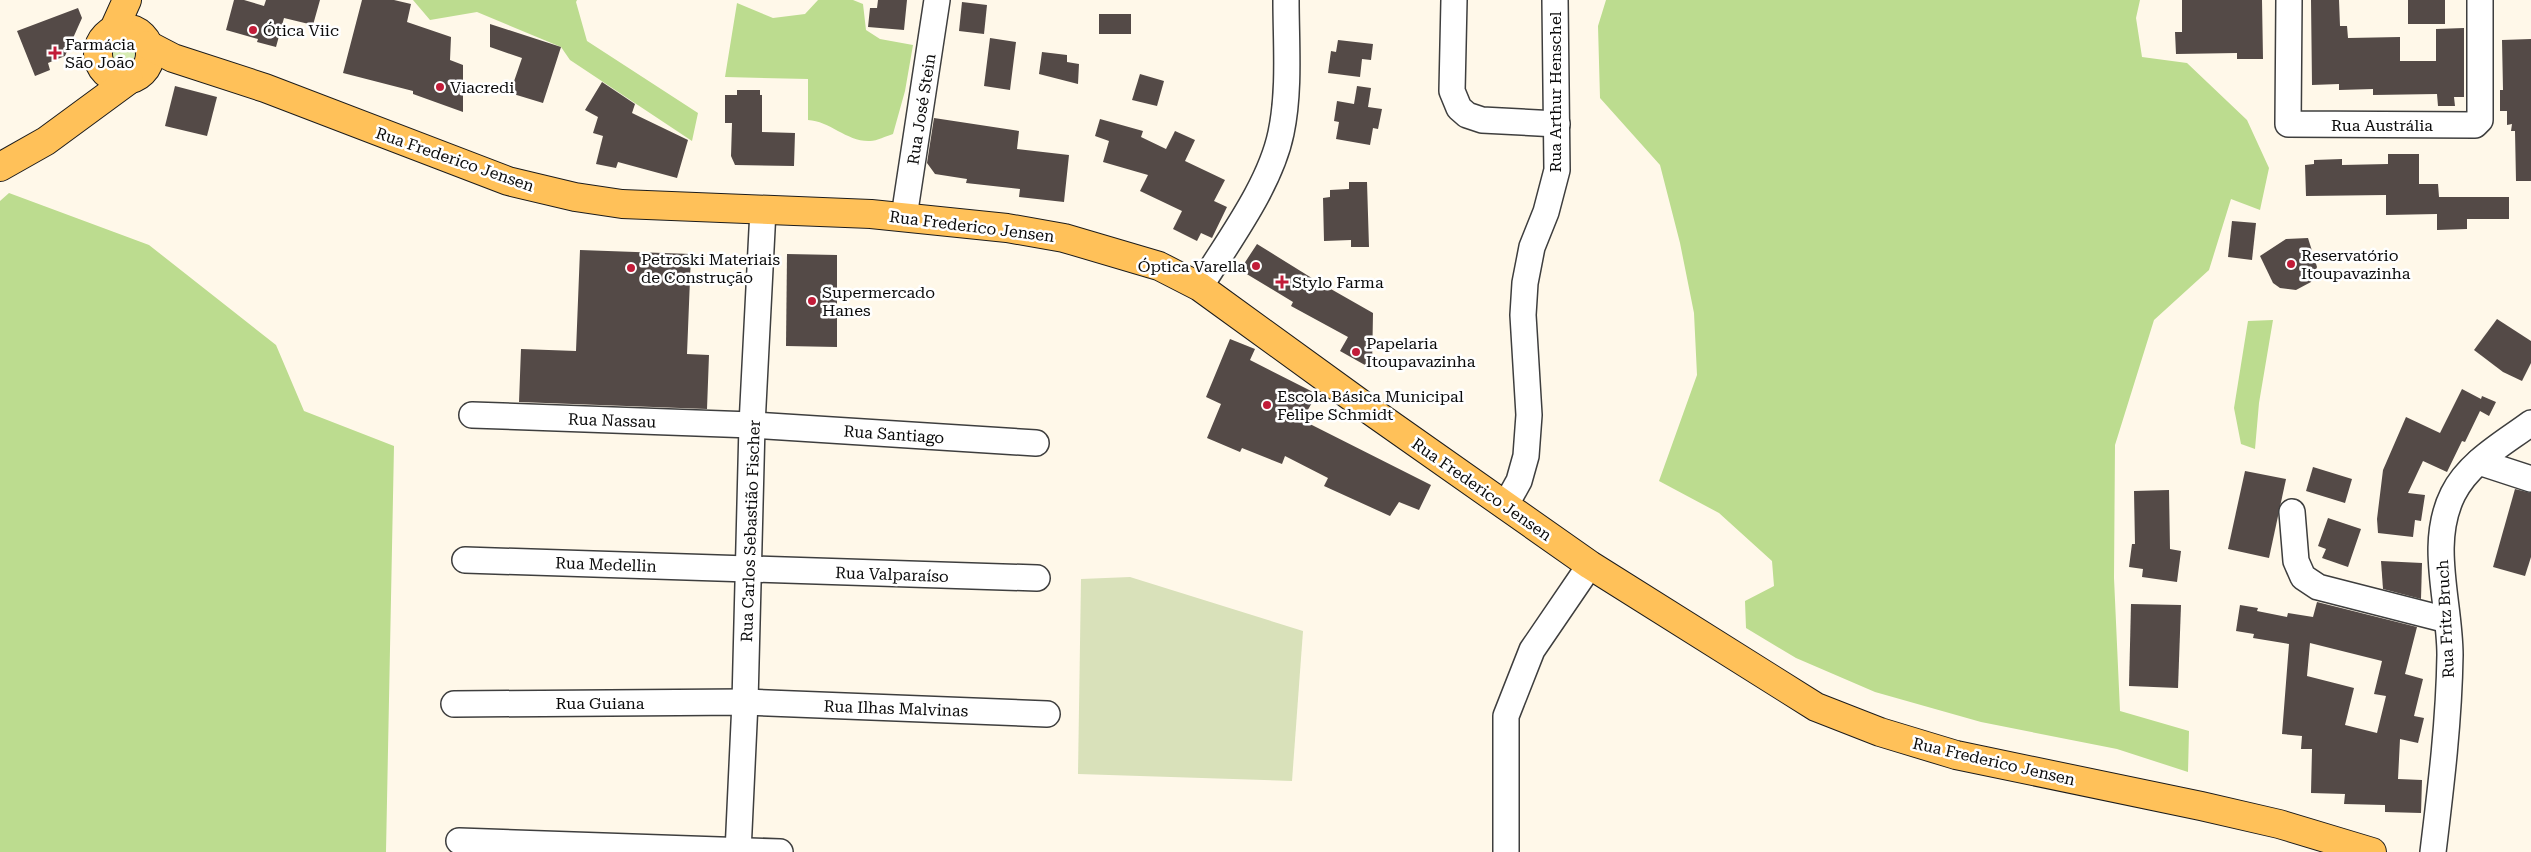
<svg xmlns="http://www.w3.org/2000/svg" width="2531" height="852" viewBox="0 0 2531 852" font-family="'Roboto Serif',serif">
  <style>
    .green { fill: #d6ebb1 }
    .forest { fill: #bcdc8f }
    .cemetery { fill: #d9e1ba }
    .building { fill: #544a47; fill-rule: evenodd }
    .lines { fill: none; stroke-linecap: round; stroke-linejoin: round }
    .minor-casing { stroke: #3e3e3e; stroke-width: 28 }
    .major-casing { stroke: #1c1c1c; stroke-width: 30 }
    .minor { stroke: #fff; stroke-width: 25 }
    .major { stroke: #ffc159; stroke-width: 28 }
    .poi-dot { fill: #c21c39; stroke: #fff; stroke-width: 2 }
    .labels { text-anchor: middle; stroke-width: 5; stroke-linejoin: round; paint-order: stroke }
    .poi-label { font-size: 16px; fill: #0b0b0b; stroke: #fff; text-anchor: start }
    .street-label { font-size: 16px; fill: #0b0b0b; stroke: #fff }
  </style>
  <rect width="100%" height="100%" fill="#fff8e9"/>
  <circle class="green" cx="123" cy="54" r="12"/>
  <g class="forest">
    <polygon points="413,0 577,0 576,2 587,41 698,113 692,141 570,60 561,47 477,12 430,20"/>
    <path d="M818,0H853L863,4L866,30L880,39L913,45L905,91L893,134C886,136 877,141 870,141C847,142 830,121 808,120V79L725,77L737,3L773,18L805,14Z"/>
    <polygon points="1606,0 2140,0 2136,18 2142,57 2187,63 2247,120 2269,168 2260,210 2231,199 2209,270 2154,320 2115,445 2114,578 2120,711 2189,731 2188,772 2117,749 1981,722 1875,692 1796,658 1746,628 1745,601 1774,586 1772,561 1719,513 1659,481 1697,375 1694,313 1680,243 1660,165 1600,98 1598,26"/>
    <polygon points="9,193 149,245 276,345 304,411 394,446 386,852 0,852 0,201"/>
    <polygon points="2273,320 2259,403 2255,449 2241,444 2234,408 2248,321"/>
  </g>
  <polygon class="cemetery" points="1130,577 1303,631 1292,781 1078,774 1081,579"/>
  <g class="building">
    <polygon points="234,0 244,0 264,6 266,0 320,0 313,25 284,18 276,47 257,42 258,39 226,30"/>
    <polygon points="362,0 394,0 411,4 407,22 451,37 450,60 463,65 463,112 413,94 413,91 343,73"/>
    <polygon points="878,0 907,0 904,30 868,27 870,8 877,8"/>
    <polygon points="2182,0 2262,0 2263,59 2237,59 2237,53 2176,54 2175,32 2182,32"/>
    <polygon points="2311,0 2339,0 2340,26 2347,26 2348,38 2400,37 2400,61 2436,61 2436,29 2464,28 2464,97 2454,97 2455,106 2438,106 2437,94 2373,95 2373,89 2339,90 2339,84 2312,85"/>
    <rect x="2408" y="0" width="37" height="24"/>
    <polygon points="962,2 987,5 984,34 959,31"/>
    <polygon points="78,8 82,18 65,56 48,63 50,70 35,76 17,31"/>
    <rect x="1099" y="14" width="32" height="20"/>
    <polygon points="490,24 561,47 543,103 510,93 522,58 490,47"/>
    <polygon points="990,38 1016,42 1010,90 984,86"/>
    <polygon points="2531,39 2531,181 2516,181 2515,131 2511,131 2512,124 2507,125 2507,111 2500,111 2500,90 2503,90 2502,40"/>
    <polygon points="1338,40 1373,44 1371,60 1362,59 1360,77 1328,73 1331,51 1336,52"/>
    <polygon points="1042,52 1067,55 1067,62 1079,64 1078,84 1039,74"/>
    <polygon points="1140,74 1164,81 1157,106 1132,100"/>
    <polygon points="602,82 635,104 632,113 688,140 677,178 618,162 616,168 596,164 603,136 593,133 598,117 585,110"/>
    <polygon points="175,86 217,97 207,136 165,126"/>
    <polygon points="1357,86 1371,88 1368,107 1382,109 1378,129 1373,128 1370,145 1336,139 1339,122 1334,121 1337,101 1354,104"/>
    <polygon points="737,90 760,90 760,95 762,95 762,132 795,133 794,166 735,165 731,156 732,123 725,123 725,95 737,95"/>
    <polygon points="934,118 1019,131 1017,149 1069,155 1064,202 1019,197 1020,189 966,183 967,179 935,174 927,163"/>
    <polygon points="1100,119 1143,131 1141,137 1166,149 1175,131 1195,140 1185,161 1225,180 1214,201 1227,207 1212,238 1201,233 1197,241 1173,229 1182,211 1140,191 1148,175 1103,162 1109,141 1095,136"/>
    <polygon points="2388,154 2419,154 2419,184 2438,184 2439,197 2509,197 2509,219 2467,219 2467,229 2437,230 2437,214 2386,215 2386,195 2306,196 2305,165 2314,164 2314,160 2342,159 2342,165 2388,164"/>
    <polygon points="1349,182 1367,182 1369,247 1351,247 1351,240 1324,241 1323,198 1330,197 1330,190 1349,189"/>
    <polygon points="2232,221 2256,223 2252,260 2228,257"/>
    <polygon points="2308,238 2317,267 2311,282 2296,290 2280,288 2273,283 2260,256 2286,239"/>
    <polygon points="1257,244 1315,280 1373,313 1372,369 1340,351 1348,337 1291,306 1293,302 1240,270"/>
    <polygon points="580,250 691,254 687,354 709,355 707,409 519,402 521,349 576,351"/>
    <polygon points="787,254 837,255 837,347 786,346"/>
    <polygon points="2497,319 2531,341 2531,363 2522,381 2503,372 2474,350"/>
    <polygon points="1230,339 1255,349 1250,360 1317,394 1302,420 1431,485 1419,510 1399,502 1390,516 1324,486 1328,478 1285,456 1282,464 1242,448 1240,452 1207,438 1221,404 1206,397"/>
    <polygon points="2462,389 2481,399 2482,396 2496,402 2489,416 2480,411 2465,442 2462,441 2447,472 2423,461 2408,493 2425,495 2421,521 2415,520 2413,537 2378,533 2377,519 2383,470 2406,417 2440,433"/>
    <polygon points="2313,467 2352,479 2345,503 2306,491"/>
    <polygon points="2245,471 2286,479 2269,558 2228,549"/>
    <polygon points="2515,489 2531,493 2531,557 2525,576 2493,567"/>
    <polygon points="2169,490 2170,549 2181,551 2177,582 2142,577 2143,569 2129,567 2132,544 2135,544 2134,491"/>
    <polygon points="2328,518 2361,529 2348,567 2322,558 2326,549 2318,546"/>
    <polygon points="2381,561 2422,563 2421,599 2383,589"/>
    <path d="M2317,602L2417,627L2405,674L2423,679L2414,716L2424,718L2418,743L2400,739L2398,779L2422,780L2421,813L2385,812V805L2344,804L2345,794L2311,793L2312,749H2301L2302,736L2282,734L2289,644L2253,638L2254,634L2236,631L2240,605L2258,608L2257,611L2287,617L2288,613L2313,617ZM2310,643L2382,661L2374,694L2386,696L2377,733L2345,725L2354,688L2307,676Z"/>
    <polygon points="2131,604 2181,605 2178,688 2129,686"/>
  </g>
  <g class="lines">
    <g class="minor-casing">
      <g id="minor">
        <polyline points="1454,0 1452,91 1459,108 1467,115 1482,120 1557,124"/>
        <polyline points="2289,0 2288,124 2475,125 2480,120 2480,0"/>
        <polyline points="904,217 937,0"/>
        <path d="M1200,287C1228,241 1270,186 1281,133C1290,90 1286,43 1286,0"/>
        <polyline points="472,415 752,425 1036,443"/>
        <polyline points="2479,462 2531,479"/>
        <polyline points="1505,506 1519,481 1526,456 1529,415 1523,315 1525,283 1532,247 1546,212 1557,170 1555,0"/>
        <polyline points="2292,512 2296,561 2303,577 2318,587 2447,620"/>
        <polyline points="465,560 1037,578"/>
        <polyline points="454,704 745,702 1047,714"/>
        <polyline points="459,841 780,852"/>
        <polyline points="738,852 745,702 752,425 763,210"/>
        <polyline points="1506,852 1506,716 1532,650 1590,565"/>
        <path d="M2433,852C2441,786 2449,721 2450,655C2450,602 2428,544 2453,494C2469,462 2504,443 2531,423"/>
      </g>
    </g>
    <g class="major-casing">
      <g id="major">
        <circle cx="124" cy="54" r="26"/>
        <polyline points="114,29 127,0"/>
        <polyline points="148,45 173,58 265,88 508,181 575,197 622,204 871,214 1007,228 1064,238 1159,266 1200,287 1371,411 1590,565 1816,707 1880,732 1956,755 2201,806 2279,824 2372,852"/>
        <polyline points="0,167 46,141 129,80"/>
      </g>
    </g>
    <use href="#minor" class="minor"/>
    <use href="#major" class="major"/>
  </g>
  <g class="poi-dot">
    <circle cx="253" cy="30" r="5"/>
    <path d="M52.5 45.5h5v5h5v5h-5v5h-5v-5h-5v-5h5z"/>
    <circle cx="440" cy="87" r="5"/>
    <circle cx="2291" cy="264" r="5"/>
    <circle cx="1256" cy="266" r="5"/>
    <circle cx="631" cy="268" r="5"/>
    <path d="M1279.5 274.5h5v5h5v5h-5v5h-5v-5h-5v-5h5z"/>
    <circle cx="812" cy="301" r="5"/>
    <circle cx="1356" cy="352" r="5"/>
    <circle cx="1267" cy="405" r="5"/>
  </g>
  <g class="labels">
    <g class="poi-label">
      <text x="263" y="36">Ótica Viic</text>
      <text x="65" y="50">Farmácia<tspan x="65" dy="18">São João</tspan></text>
      <text x="450" y="93">Viacredi</text>
      <text x="2301" y="261">Reservatório<tspan x="2301" dy="18">Itoupavazinha</tspan></text>
      <text x="641" y="265">Petroski Materiais<tspan x="641" dy="18">de Construção</tspan></text>
      <text x="1246" y="272" text-anchor="end">Óptica Varella</text>
      <text x="1292" y="288">Stylo Farma</text>
      <text x="822" y="298">Supermercado<tspan x="822" dy="18">Hanes</tspan></text>
      <text x="1366" y="349">Papelaria<tspan x="1366" dy="18">Itoupavazinha</tspan></text>
      <text x="1277" y="402">Escola Básica Municipal<tspan x="1277" dy="18">Felipe Schmidt</tspan></text>
    </g>
    <g class="street-label">
      <text transform="translate(1555 92) rotate(-90)" y="6">Rua Arthur Henschel</text>
      <text transform="translate(921 109) rotate(-81)" y="6">Rua José Stein</text>
      <text x="2382" y="131">Rua Austrália</text>
      <text transform="translate(455 159) rotate(19)" y="6">Rua Frederico Jensen</text>
      <text transform="translate(972 226) rotate(7)" y="6">Rua Frederico Jensen</text>
      <text transform="translate(612 420) rotate(2)" y="6">Rua Nassau</text>
      <text transform="translate(894 434) rotate(4)" y="6">Rua Santiago</text>
      <text transform="translate(1482 489) rotate(35)" y="6">Rua Frederico Jensen</text>
      <text transform="translate(750 531) rotate(-88)" y="6">Rua Carlos Sebastião Fischer</text>
      <text transform="translate(606 564) rotate(2)" y="6">Rua Medellin</text>
      <text transform="translate(892 574) rotate(2)" y="6">Rua Valparaíso</text>
      <text transform="translate(2445 619) rotate(-93)" y="6">Rua Fritz Bruch</text>
      <text x="600" y="709">Rua Guiana</text>
      <text transform="translate(896 708) rotate(2)" y="6">Rua Ilhas Malvinas</text>
      <text transform="translate(1994 761) rotate(13)" y="6">Rua Frederico Jensen</text>
    </g>
  </g>
</svg>
